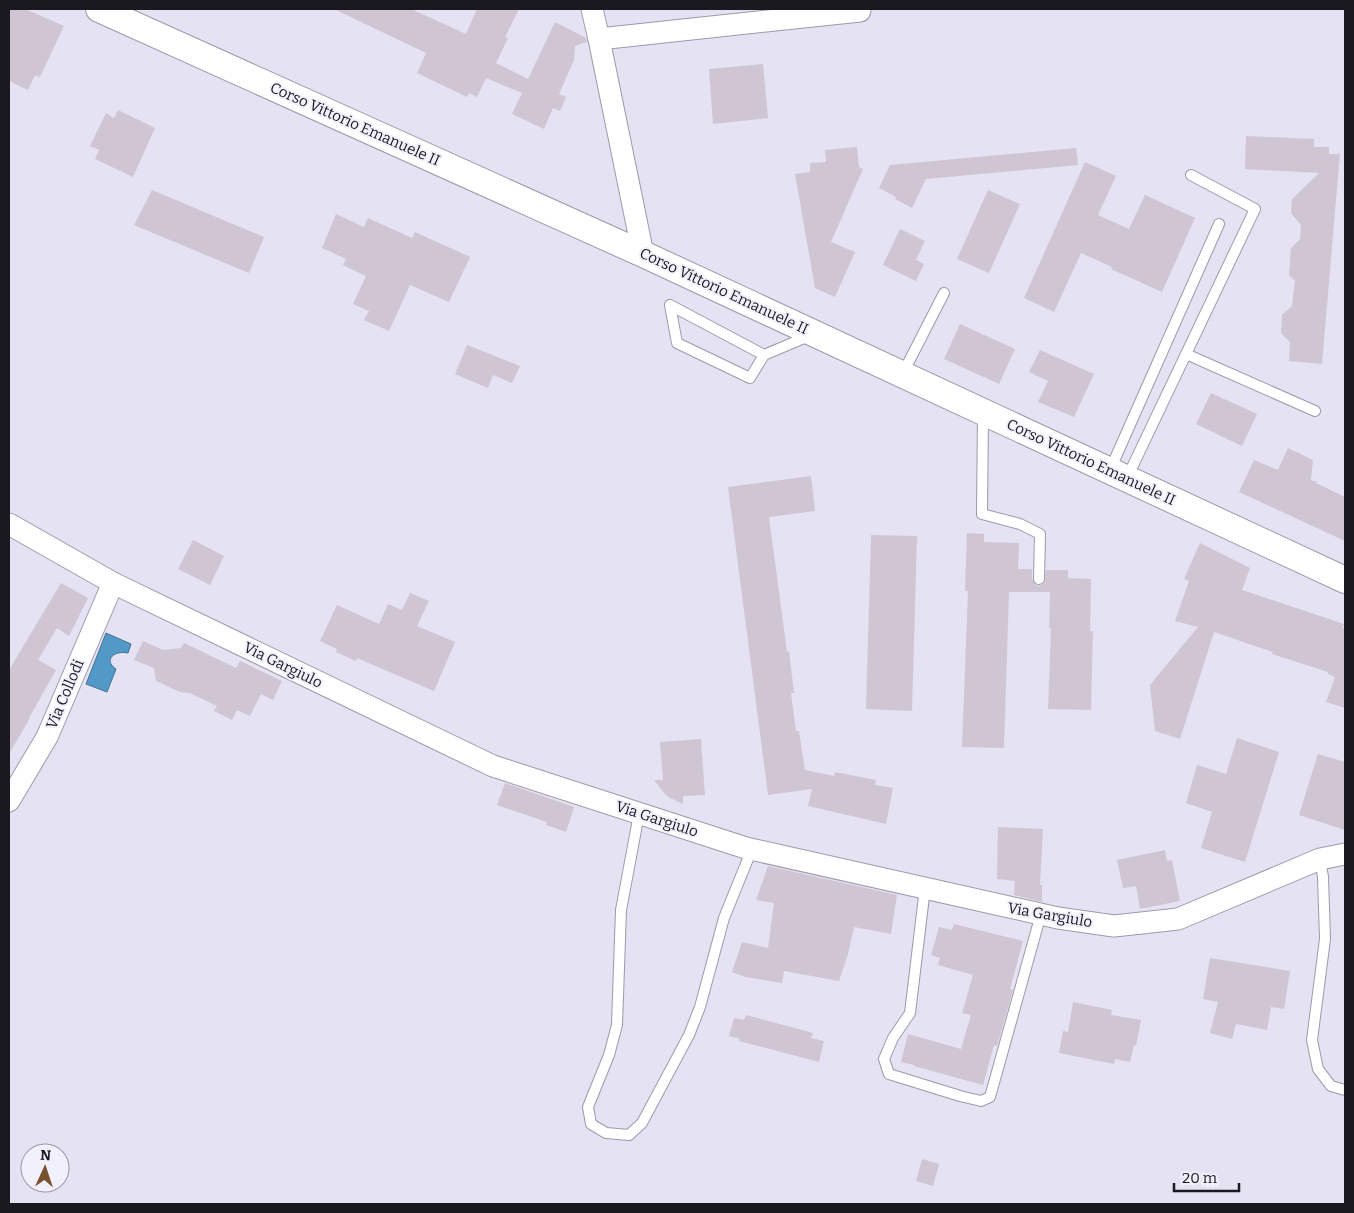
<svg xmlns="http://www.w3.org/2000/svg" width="1354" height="1213" viewBox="0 0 1354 1213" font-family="Bitter,serif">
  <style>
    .water { fill: #5399c8; stroke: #427395 }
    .building { fill: #d0c5d3 }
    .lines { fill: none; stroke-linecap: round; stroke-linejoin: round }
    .service-casing { stroke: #9c9aa9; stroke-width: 12 }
    .minor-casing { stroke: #9c9aa9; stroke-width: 23 }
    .tertiary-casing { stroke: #9c9aa9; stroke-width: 28 }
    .service { stroke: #fff; stroke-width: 10 }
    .minor { stroke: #fff; stroke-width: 21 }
    .tertiary { stroke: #fff; stroke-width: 26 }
    .labels { text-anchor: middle; stroke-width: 4; stroke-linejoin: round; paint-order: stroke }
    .street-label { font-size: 15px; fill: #1a191f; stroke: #f2f0fd }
  </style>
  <rect width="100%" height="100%" fill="#e5e2f3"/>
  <path class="water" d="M106,633L131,644L128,653C114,650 103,660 116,669L107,692L86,684Z"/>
  <g class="building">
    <polygon points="9,9 25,9 64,26 40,77 35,75 28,90 9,81"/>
    <polygon points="334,9 411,9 466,34 477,9 519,9 505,37 508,38 496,63 528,79 555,22 586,38 587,42 575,46 574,60 559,94 566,97 560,111 553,108 544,129 512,114 522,93 486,78 477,97 469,93 467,97 417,73 426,53"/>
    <polygon points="763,64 768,118 713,124 709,69"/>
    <polygon points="118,110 155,128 133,177 95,159 99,150 90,146 106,113 114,118"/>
    <polygon points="1246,136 1314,139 1314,147 1329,147 1329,154 1338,154 1340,153 1322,364 1289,361 1290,342 1281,333 1282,315 1292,306 1295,281 1289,275 1291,248 1300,239 1301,225 1291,213 1292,199 1319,173 1245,169"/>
    <polygon points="857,147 859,167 863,169 831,242 855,252 835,297 815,288 795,174 810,172 810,163 826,162 825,150"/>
    <polygon points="1076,148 1078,165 926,179 912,208 895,199 896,197 879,188 890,165"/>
    <polygon points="1085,162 1116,176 1098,215 1129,229 1145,195 1195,218 1162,292 1111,269 1112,267 1081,253 1054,312 1024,298"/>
    <polygon points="152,190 264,237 249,273 134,225"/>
    <polygon points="988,190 1020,204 989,273 957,259"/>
    <polygon points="336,214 364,227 368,218 412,238 415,232 470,257 449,302 410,285 389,331 364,320 369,311 353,304 366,276 343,265 346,259 322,248"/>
    <polygon points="900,229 925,241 916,260 924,264 916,281 883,265"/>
    <polygon points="960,324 1015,349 999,384 944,359"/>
    <polygon points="467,345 520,366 512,383 493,375 488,388 455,374"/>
    <polygon points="1040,350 1094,374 1074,417 1038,402 1048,381 1029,372"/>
    <polygon points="1211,393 1257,414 1242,446 1196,424"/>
    <polygon points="1288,448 1313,460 1311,480 1317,482 1316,483 1345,497 1345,541 1239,492 1254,460 1278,470"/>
    <polygon points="811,476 815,511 769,517 787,652 789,651 794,693 791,693 796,731 799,731 805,770 834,776 835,772 876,780 875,785 893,788 886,824 808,806 812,789 768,795 728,487"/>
    <polygon points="967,533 984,534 984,542 1019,543 1018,569 1032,569 1032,579 1036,585 1039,586 1045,583 1046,570 1068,570 1068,578 1091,579 1090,631 1093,631 1091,710 1048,709 1051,629 1049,628 1050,592 1009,592 1004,748 962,747 968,591 965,591"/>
    <polygon points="871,535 917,536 912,711 866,709"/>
    <polygon points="193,540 224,556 210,585 178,569"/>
    <polygon points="1200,543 1250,568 1242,590 1344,624 1342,628 1345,628 1345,708 1326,702 1335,677 1328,674 1328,672 1272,654 1273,652 1214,632 1180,739 1155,731 1150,685 1198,627 1175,621 1189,581 1184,579"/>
    <polygon points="61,583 88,598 69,636 57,628 38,660 56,670 29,718 30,718 9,754 9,670"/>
    <polygon points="410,593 429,601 417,626 455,642 434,691 357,658 356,661 336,652 337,649 320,641 337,605 379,624 388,604 402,610"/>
    <polygon points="143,641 163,650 181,648 184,643 236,668 240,661 282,681 273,700 261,694 250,716 237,710 232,720 214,711 217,706 190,693 180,692 156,681 154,668 134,660"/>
    <polygon points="1237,738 1279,752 1245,862 1201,848 1212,812 1186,803 1197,765 1226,774"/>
    <polygon points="701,739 705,795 683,796 683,804 670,798 665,794 654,780 663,780 660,742"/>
    <polygon points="1318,754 1345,762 1345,830 1299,815"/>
    <polygon points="505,783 574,807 566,832 546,825 547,822 497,805"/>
    <polygon points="998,827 1043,829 1040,885 1042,885 1042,902 1014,895 1015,881 997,879"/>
    <polygon points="1165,850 1167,861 1172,860 1180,901 1140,909 1136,886 1123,888 1117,860"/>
    <polygon points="768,866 897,895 891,934 854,927 848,954 839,981 784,971 782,983 745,977 732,972 742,942 768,948 774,903 756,900"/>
    <polygon points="954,924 1023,941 1010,989 1013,990 997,1046 994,1045 983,1085 914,1066 914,1065 901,1062 908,1034 961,1049 971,1015 962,1013 973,975 938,965 940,958 931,955 939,927 952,930"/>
    <polygon points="1210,958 1290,971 1284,1009 1271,1007 1267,1030 1236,1024 1232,1039 1210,1033 1218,1002 1203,999"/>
    <polygon points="1073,1002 1112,1010 1111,1015 1141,1020 1136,1046 1134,1045 1130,1062 1115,1059 1114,1064 1059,1053 1063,1031 1068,1032"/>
    <polygon points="746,1015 813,1033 811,1038 824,1041 819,1062 739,1041 740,1039 729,1036 734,1018 744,1020"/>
    <polygon points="922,1159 939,1164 933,1186 916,1181"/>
  </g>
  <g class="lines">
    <g class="service-casing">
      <g id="service">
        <polyline points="1186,354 1315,411"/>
        <polyline points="764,355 750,378 677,343 670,305 764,355 809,336"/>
        <polyline points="903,373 944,293"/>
        <polyline points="983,413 982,514 1020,524 1040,534 1039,579"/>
        <polyline points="1110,470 1219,224"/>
        <polyline points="1127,478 1255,209 1191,175"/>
        <polyline points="639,814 621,910 617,1025 609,1055 588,1107 591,1124 606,1133 629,1135 642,1123 689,1035 700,1007 724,918 752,849"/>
        <polyline points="1320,859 1323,877 1325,939 1312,1040 1318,1069 1331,1086 1345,1090"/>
        <polyline points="925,888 910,1013 893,1038 884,1059 889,1074 960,1096 981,1101 990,1097 1041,914"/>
      </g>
    </g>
    <g class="minor-casing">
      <g id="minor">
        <polyline points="592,9 599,39 643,254"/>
        <polyline points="599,39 860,11"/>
        <polyline points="9,524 113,583 493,766 746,848 1058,918 1114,926 1178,919 1320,859 1345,854"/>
        <polyline points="9,801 47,737 113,583"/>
      </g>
    </g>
    <g class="tertiary-casing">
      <polyline id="tertiary" points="99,9 643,254 1345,580"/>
    </g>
    <use href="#service" class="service"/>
    <use href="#minor" class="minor"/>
    <use href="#tertiary" class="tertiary"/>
  </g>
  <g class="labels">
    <g class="street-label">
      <text transform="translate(355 124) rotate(24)" y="5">Corso Vittorio Emanuele II</text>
      <text transform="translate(724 291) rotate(25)" y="5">Corso Vittorio Emanuele II</text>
      <text transform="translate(1091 462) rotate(25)" y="5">Corso Vittorio Emanuele II</text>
      <text transform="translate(283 665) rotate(26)" y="5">Via Gargiulo</text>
      <text transform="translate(65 694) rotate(-67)" y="5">Via Collodi</text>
      <text transform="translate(657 819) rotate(18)" y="5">Via Gargiulo</text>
      <text transform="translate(1050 915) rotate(10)" y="5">Via Gargiulo</text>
    </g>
  </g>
  <rect width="1354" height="1213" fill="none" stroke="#1a191f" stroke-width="20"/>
  <g transform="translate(45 1168) rotate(3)"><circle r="24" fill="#f2f0fd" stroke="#9c9aa4"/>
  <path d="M0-4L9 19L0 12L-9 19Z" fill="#77522d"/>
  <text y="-8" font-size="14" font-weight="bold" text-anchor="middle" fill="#1a191f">N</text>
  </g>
  <path d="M1174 1183v8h65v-8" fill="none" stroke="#1a191f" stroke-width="2.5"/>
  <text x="1182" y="1183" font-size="15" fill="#1a191f" stroke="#f2f0fd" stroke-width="4" paint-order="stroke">20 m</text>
</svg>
